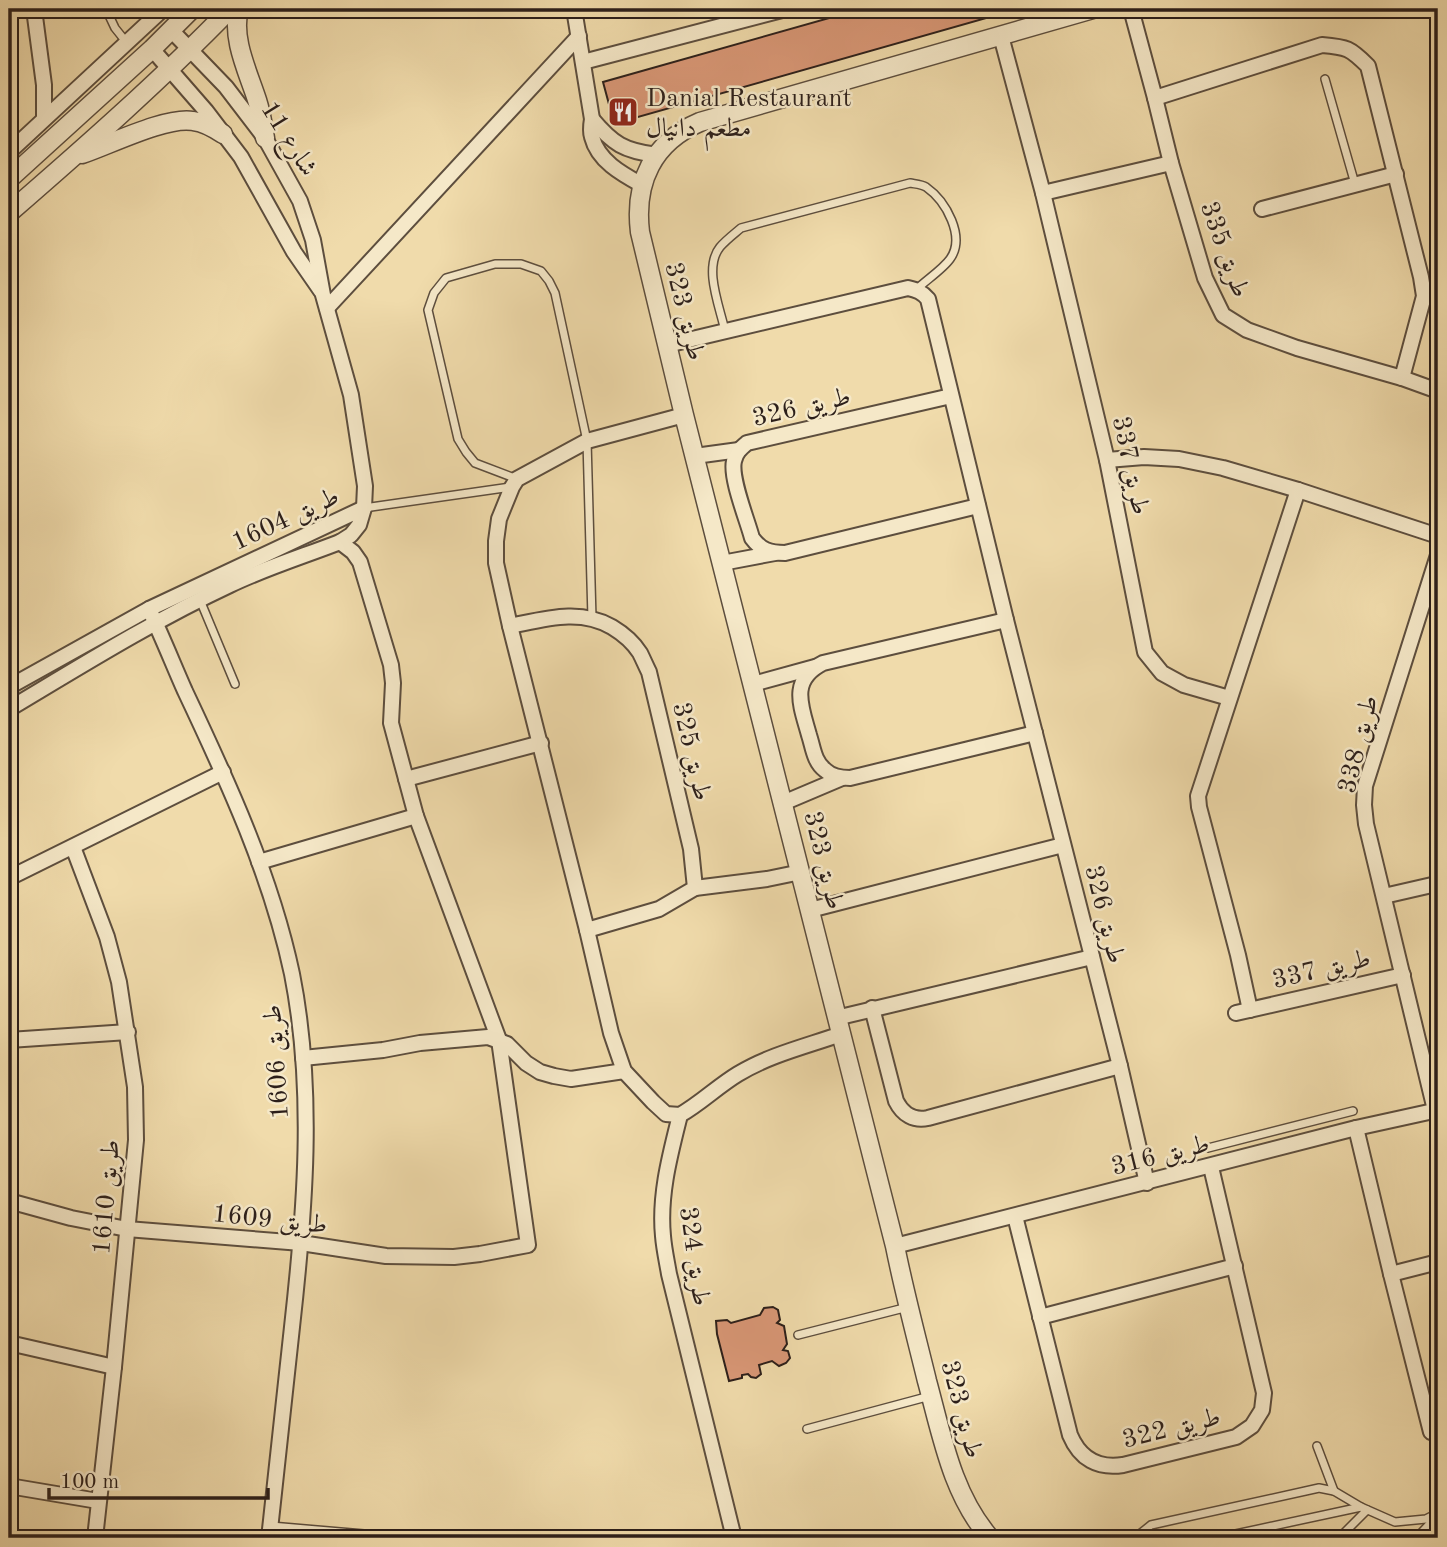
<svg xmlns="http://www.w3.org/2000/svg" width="1447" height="1547" viewBox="0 0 1447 1547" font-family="'Old Standard TT',Amiri,serif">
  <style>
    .building { fill: #d99776; stroke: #2c1f1a; stroke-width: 2 }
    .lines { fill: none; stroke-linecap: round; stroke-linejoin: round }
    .service-casing { stroke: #5d4e3e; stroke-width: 10 }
    .minor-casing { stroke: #5d4e3e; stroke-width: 18 }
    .tertiary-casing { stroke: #5d4e3e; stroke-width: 21 }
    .service { stroke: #f5e8c8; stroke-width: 7 }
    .minor { stroke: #f5e8c8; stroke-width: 14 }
    .tertiary { stroke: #f5e8c8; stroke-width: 18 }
    .labels { text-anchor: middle; stroke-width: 5; stroke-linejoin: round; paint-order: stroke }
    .poi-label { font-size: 26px; fill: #2c1f1a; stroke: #f5e8c8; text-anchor: start }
    .street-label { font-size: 26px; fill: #2c1f1a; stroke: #f5e8c8 }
  </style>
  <rect width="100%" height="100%" fill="#f0dbab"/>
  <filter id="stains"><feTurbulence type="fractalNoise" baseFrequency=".00286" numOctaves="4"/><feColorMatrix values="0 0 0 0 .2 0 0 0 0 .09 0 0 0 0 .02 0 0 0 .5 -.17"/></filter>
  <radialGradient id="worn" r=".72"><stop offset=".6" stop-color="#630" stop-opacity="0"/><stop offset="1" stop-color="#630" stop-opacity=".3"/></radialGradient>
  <g class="building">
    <polygon points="861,9 1018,9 631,119 610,108 603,82"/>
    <polygon points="773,1307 778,1310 780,1320 777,1323 784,1326 787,1344 783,1350 788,1351 790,1358 786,1363 779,1366 772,1361 759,1365 761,1374 756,1378 751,1377 748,1374 742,1375 742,1378 729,1381 717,1334 716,1321 727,1320 731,1323 760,1315 764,1308"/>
  </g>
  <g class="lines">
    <g class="service-casing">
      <g id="service">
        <polyline points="106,9 115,28 127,43"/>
        <polyline points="1325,79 1355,184"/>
        <path d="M725,331C720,307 703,268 720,247C726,240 734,234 741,228L910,183C915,184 921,184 926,187C946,201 966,237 950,259C943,269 925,281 917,289"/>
        <polyline points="517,479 475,463 466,452 458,439 428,310 434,293 446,278 495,264 521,264 541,271 549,281 555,293 587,441 592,618"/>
        <polyline points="364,508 511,487"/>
        <polyline points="200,600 235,684"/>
        <polyline points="1208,1148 1353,1111"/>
        <polyline points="798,1335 908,1307"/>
        <polyline points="807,1429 930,1396"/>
        <polyline points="1317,1446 1334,1491"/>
        <polyline points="271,1526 364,1534 369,1538"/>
        <polyline points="1137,1538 1141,1533 1151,1525 1319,1488 1334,1491 1361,1507"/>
        <polyline points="1217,1538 1361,1507 1395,1522 1426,1519 1438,1513"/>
        <polyline points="1339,1538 1367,1510"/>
      </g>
    </g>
    <g class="minor-casing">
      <g id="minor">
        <polyline points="34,9 44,85 44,118"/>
        <path d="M574,9L592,119C591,125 590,131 592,137C598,161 622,174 642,185"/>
        <polyline points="1131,9 1155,98 1171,163 1205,278 1223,315 1247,330 1297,348 1402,378 1438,391"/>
        <polyline points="1001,36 1043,193 1107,460 1145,652 1162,673 1184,685 1229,698"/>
        <polyline points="152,49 206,111 241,157 294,252 321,291"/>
        <polyline points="583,62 786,9"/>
        <path d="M1155,98L1322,45C1347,47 1350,48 1368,66L1421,277L1424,296L1402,378"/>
        <path d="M592,119C613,144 624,151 657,155"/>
        <polyline points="9,152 163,9"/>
        <polyline points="1043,193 1171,163"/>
        <polyline points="1262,209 1396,174"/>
        <polyline points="327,308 579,36"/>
        <path d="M667,345L908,288C917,290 922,292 928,299L1006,620L1120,1066L1147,1183"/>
        <path d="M951,396L747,443C741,448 736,452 734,461C730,478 747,519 752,538C761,550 769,553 785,553L978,506"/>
        <polyline points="695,456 739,450"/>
        <polyline points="1107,460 1144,457 1179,459 1223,468 1298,490 1438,536"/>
        <polyline points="722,563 775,553"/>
        <path d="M149,609C162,636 173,664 185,691C228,782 271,875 292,974C315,1090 305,1211 292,1327C284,1398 277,1468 269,1538"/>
        <path d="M1006,620L823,663C789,680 801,706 809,735C813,747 814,762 825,770C832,777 841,778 850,778L1035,733"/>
        <path d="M510,626C545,619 580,608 612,627C622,633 633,642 640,653C643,659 646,666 649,672L691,849L695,888L659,909L587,930"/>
        <polyline points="753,684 815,667"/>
        <polyline points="9,687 149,609 364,508"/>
        <path d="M9,709C81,666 153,621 230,585C265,568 304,556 340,542L351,535L359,525L364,508L365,486L351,395L323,295L313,240L300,201L265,138L226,87L171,30"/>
        <polyline points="406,779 541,743"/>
        <polyline points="783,803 842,778"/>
        <polyline points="73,847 107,937 119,982 135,1087 136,1140 114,1367 95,1538"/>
        <polyline points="259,862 416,816"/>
        <polyline points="9,878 223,772"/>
        <polyline points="695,888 767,879 801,872"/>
        <polyline points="1384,896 1432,885 1438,885"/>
        <polyline points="810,910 1063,845"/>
        <path d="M872,1008L896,1101C903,1115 914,1121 928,1118L1120,1066"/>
        <polyline points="1250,1010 1238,955 1199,807 1198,796 1298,490"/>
        <polyline points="1236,1013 1403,975"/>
        <polyline points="836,1018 1092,957"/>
        <polyline points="9,1040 128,1032"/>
        <polyline points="303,1058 383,1050 420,1043 488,1037 507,1044 526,1063 540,1072 554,1076 571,1079 624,1071"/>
        <polyline points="1435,1110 1366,824 1364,805 1365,786 1438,555"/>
        <polyline points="680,1115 666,1114 653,1102 624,1071 611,1033 587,930 510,626 496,563 496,541 499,519 512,487 517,479 587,441 684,415"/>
        <polyline points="1356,1128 1391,1274 1431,1432"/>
        <polyline points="9,1201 71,1218 127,1229 301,1243 386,1256 454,1257 480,1254 528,1245 499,1040 416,816 391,723 393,683 391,665 360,562 353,552 340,542"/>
        <path d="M1015,1216L1070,1435C1080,1459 1098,1469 1123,1465L1236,1437L1252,1426L1262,1410L1264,1393L1211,1167"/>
        <polyline points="895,1246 1356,1128 1438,1110"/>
        <polyline points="1391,1274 1438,1262"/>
        <polyline points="1040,1317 1235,1266"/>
        <polyline points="9,1343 114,1367"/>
        <polyline points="9,1486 98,1501"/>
        <path d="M734,1538L669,1274C667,1262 664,1249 663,1236C659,1195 670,1155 680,1115C701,1103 718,1086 738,1074C769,1055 807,1046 841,1034"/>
      </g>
    </g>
    <g class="tertiary-casing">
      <g id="tertiary">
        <path d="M239,9C231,38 248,72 257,100C261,112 263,125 265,138"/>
        <path d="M82,154C109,145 167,116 193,121C204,122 214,128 223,134"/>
        <polyline points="9,179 152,49 192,9"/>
        <path d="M9,213C85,147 160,81 230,9"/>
        <path d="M990,1538C952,1494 942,1436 927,1381C916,1336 904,1291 895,1246L684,415L640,232C634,182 653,142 700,122L1093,9"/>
        <polyline points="1424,1538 1438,1523"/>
      </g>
    </g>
    <use href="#service" class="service"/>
    <use href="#minor" class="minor"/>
    <use href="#tertiary" class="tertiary"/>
  </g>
  <defs>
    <g id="restaurant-square" transform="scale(1.575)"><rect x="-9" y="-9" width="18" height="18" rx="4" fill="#8f2418" stroke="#f5e8c8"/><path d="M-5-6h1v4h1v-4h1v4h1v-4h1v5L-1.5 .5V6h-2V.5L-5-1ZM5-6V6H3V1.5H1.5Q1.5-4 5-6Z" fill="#fff"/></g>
  </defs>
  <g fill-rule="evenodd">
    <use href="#restaurant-square" x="623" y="112"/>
  </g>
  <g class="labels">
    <g class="poi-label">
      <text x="646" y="106">Danial Restaurant<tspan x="646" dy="30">مطعم دانيال</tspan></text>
    </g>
    <g class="street-label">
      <text transform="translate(290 138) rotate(58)" y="9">شارع 11</text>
      <text transform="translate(1226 249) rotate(70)" y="9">طريق 335</text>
      <text transform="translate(686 311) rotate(76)" y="9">طريق 323</text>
      <text transform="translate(801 406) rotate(-13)" y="9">طريق 326</text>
      <text transform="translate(1132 465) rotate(78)" y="9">طريق 337</text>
      <text transform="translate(285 518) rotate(-25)" y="9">طريق 1604</text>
      <text transform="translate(1357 744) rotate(-76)" y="9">طريق 338</text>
      <text transform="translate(693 751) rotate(77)" y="9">طريق 325</text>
      <text transform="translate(825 860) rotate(76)" y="9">طريق 323</text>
      <text transform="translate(1106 914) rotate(76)" y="9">طريق 326</text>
      <text transform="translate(1321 968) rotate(-13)" y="9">طريق 337</text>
      <text transform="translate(275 1062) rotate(-94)" y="9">طريق 1606</text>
      <text transform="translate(1160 1154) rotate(-14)" y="9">طريق 316</text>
      <text transform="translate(105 1197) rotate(-85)" y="9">طريق 1610</text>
      <text transform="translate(270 1218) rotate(6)" y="9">طريق 1609</text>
      <text transform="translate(696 1256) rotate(82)" y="9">طريق 324</text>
      <text transform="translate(963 1409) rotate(75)" y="9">طريق 323</text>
      <text transform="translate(1171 1427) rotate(-14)" y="9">طريق 322</text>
    </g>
  </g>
  <rect width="1447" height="1547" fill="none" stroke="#f0dbab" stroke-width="35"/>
  <rect x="10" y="10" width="1426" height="1526" fill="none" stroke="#2c1f1a" stroke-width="3.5"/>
  <rect x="18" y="18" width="1412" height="1512" fill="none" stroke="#2c1f1a" stroke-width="2"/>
  <path d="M49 1488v10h219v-10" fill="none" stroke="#2c1f1a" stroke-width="3.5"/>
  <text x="60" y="1488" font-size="21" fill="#2c1f1a" stroke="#f5e8c8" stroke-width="5" paint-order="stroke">100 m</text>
  <rect width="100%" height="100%" filter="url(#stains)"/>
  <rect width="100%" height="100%" fill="url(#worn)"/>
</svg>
